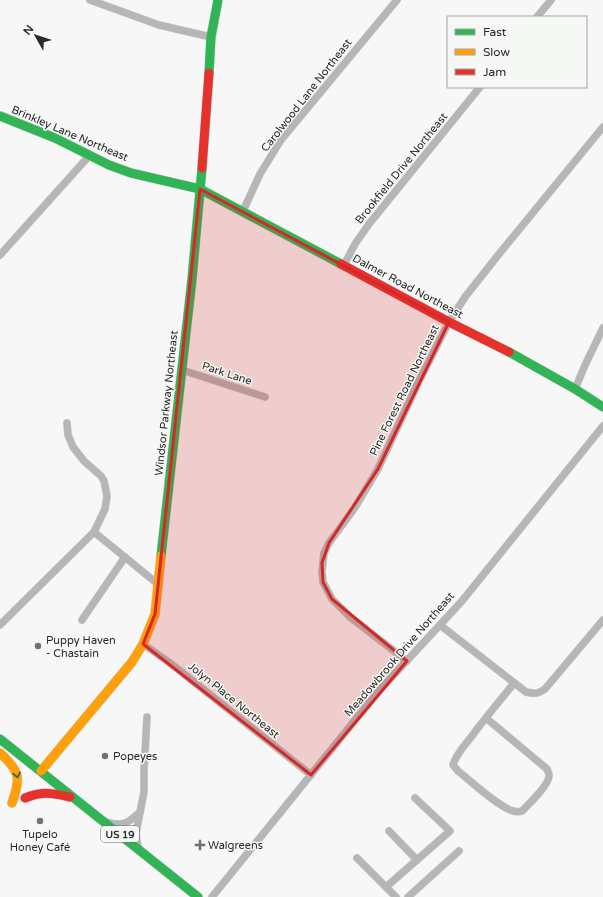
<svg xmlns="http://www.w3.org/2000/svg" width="603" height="897" viewBox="0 0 603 897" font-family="'Varela Round',sans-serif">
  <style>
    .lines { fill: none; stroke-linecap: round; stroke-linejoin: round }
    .street-casing { stroke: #d1d2d1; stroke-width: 8 }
    .fast-casing { stroke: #d1d2d1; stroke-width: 10 }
    .slow-casing { stroke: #d1d2d1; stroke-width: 10 }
    .jam-casing { stroke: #d1d2d1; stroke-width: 10 }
    .street { stroke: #b5b6b5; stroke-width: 7 }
    .fast { stroke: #30b455; stroke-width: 9 }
    .slow { stroke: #ff9f0a; stroke-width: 9 }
    .jam { stroke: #e5322d; stroke-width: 9 }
    .oneway { stroke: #2b613a }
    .marked { fill: #d62828; fill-opacity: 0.2; stroke: #d62828; stroke-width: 3; stroke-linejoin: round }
    .poi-dot { fill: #707170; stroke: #f6f8f5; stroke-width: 1.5 }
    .labels { text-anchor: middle; stroke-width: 3; stroke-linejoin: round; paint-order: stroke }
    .shield { fill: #f6f8f5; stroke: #666766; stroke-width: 1 }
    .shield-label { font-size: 10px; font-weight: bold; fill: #282928 }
    .street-label { font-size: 11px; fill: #282928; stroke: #f6f8f5 }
    .poi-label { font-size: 11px; fill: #282928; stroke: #f6f8f5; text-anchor: start }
  </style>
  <rect width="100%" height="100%" fill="#f6f7f6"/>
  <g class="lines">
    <g class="street-casing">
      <g id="street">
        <polyline points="90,0 159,25 211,37"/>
        <polyline points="537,17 551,0"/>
        <polyline points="243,211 260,174 281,140 397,0"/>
        <polyline points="0,255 89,156"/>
        <polyline points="344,265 355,244 369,224 480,87"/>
        <polyline points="182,370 265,397"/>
        <polyline points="575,389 586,363 603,328"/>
        <polyline points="94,532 159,585"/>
        <polyline points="82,620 125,557"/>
        <polyline points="0,625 94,532 105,509 107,496 104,481 101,476 84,461 73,447 68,435 67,423"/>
        <path d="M440,625L526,692C534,694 538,694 545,689L603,620"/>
        <polyline points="143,644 170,663 311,775"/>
        <polyline points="407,661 350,617 332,599 323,582 322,572 324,553 329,543 354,509 378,469 419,381 449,322 465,297 499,254 603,127"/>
        <path d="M486,718L547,769C547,769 549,774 549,775C550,784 529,804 522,811C519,812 517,812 513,811C497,806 472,782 458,771L453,765C456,754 465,745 472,736C485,718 500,701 514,683"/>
        <path d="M107,822C124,827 128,823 140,812"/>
        <polyline points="389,831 417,860"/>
        <polyline points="139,849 137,842 136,833 144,792 144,771 147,717"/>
        <polyline points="357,858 396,897"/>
        <polyline points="386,887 450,831 415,798"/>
        <polyline points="212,897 377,693 462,601 603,426"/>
        <polyline points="408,897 459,851"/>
      </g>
    </g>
    <g class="fast-casing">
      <g id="fast">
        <polyline points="209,73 211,37 218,0"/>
        <polyline points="0,116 55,138 109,165 131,173 200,189 341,264"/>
        <polyline points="509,352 575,389 603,407"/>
        <polyline points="161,556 192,279 202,168"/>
        <polyline points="0,739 198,897"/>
      </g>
    </g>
    <g class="slow-casing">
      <g id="slow">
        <path d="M0,753C20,771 21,778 12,803"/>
        <polyline points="41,771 132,662 143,644 155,614 161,556"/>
      </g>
    </g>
    <g class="jam-casing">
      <g id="jam">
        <polyline points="202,168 209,73"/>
        <polyline points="341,264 449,322 509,352"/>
        <path d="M25,798C43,791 52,793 70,797"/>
      </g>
    </g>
    <use href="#street" class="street"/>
    <use href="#fast" class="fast"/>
    <use href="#slow" class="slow"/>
    <use href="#jam" class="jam"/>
  </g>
  <defs><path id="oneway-chevron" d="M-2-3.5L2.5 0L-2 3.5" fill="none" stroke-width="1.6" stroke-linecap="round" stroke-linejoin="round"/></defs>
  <use class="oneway" href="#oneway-chevron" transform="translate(17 775) rotate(79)"/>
  <path class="marked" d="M200,189L449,322L378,469L329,543L322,563L323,582L332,599L407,661L311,775L143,644L155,614Z"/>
  <g class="poi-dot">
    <circle cx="38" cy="646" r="4"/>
    <circle cx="105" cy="756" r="4"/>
    <circle cx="40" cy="821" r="4"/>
    <path d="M198 839h4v4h4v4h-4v4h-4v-4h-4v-4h4z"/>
  </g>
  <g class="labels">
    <rect class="shield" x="101" y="826" width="38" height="16" rx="3"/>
    <g class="shield-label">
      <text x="120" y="838">US 19</text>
    </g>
    <g class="street-label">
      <text transform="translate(306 95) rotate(-52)" y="4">Carolwood Lane Northeast</text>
      <text transform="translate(70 133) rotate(23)" y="4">Brinkley Lane Northeast</text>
      <text transform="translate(401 168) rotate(-51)" y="4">Brookfield Drive Northeast</text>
      <text transform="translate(408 286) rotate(28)" y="4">Dalmer Road Northeast</text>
      <text transform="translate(227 373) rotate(18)" y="4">Park Lane</text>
      <text transform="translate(404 390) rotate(-64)" y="4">Pine Forest Road Northeast</text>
      <text transform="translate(166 403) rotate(-84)" y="4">Windsor Parkway Northeast</text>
      <text transform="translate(399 654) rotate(-49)" y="4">Meadowbrook Drive Northeast</text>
      <text transform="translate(234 700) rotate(39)" y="4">Jolyn Place Northeast</text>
    </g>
    <g class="poi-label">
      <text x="46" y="644">Puppy Haven<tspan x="46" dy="13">- Chastain</tspan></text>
      <text x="113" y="760">Popeyes</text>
      <text x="40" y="838" text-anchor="middle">Tupelo<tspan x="40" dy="13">Honey Café</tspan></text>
      <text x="208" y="849">Walgreens</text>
    </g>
  </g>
  <rect x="447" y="16" width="140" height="72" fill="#f6f8f5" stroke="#a4a5a3"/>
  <rect x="455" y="29" width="20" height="6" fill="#30b455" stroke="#a4a5a3"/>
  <text x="483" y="36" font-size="12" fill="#282928">Fast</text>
  <rect x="455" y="49" width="20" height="6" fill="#ff9f0a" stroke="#a4a5a3"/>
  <text x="483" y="56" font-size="12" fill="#282928">Slow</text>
  <rect x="455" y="69" width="20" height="6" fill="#e5322d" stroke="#a4a5a3"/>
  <text x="483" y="76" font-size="12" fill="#282928">Jam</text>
  <g transform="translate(36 36) rotate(309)" stroke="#f6f8f5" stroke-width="3" paint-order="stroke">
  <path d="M0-3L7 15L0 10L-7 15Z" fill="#282928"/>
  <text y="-6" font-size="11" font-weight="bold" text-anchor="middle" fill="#282928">N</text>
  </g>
</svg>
